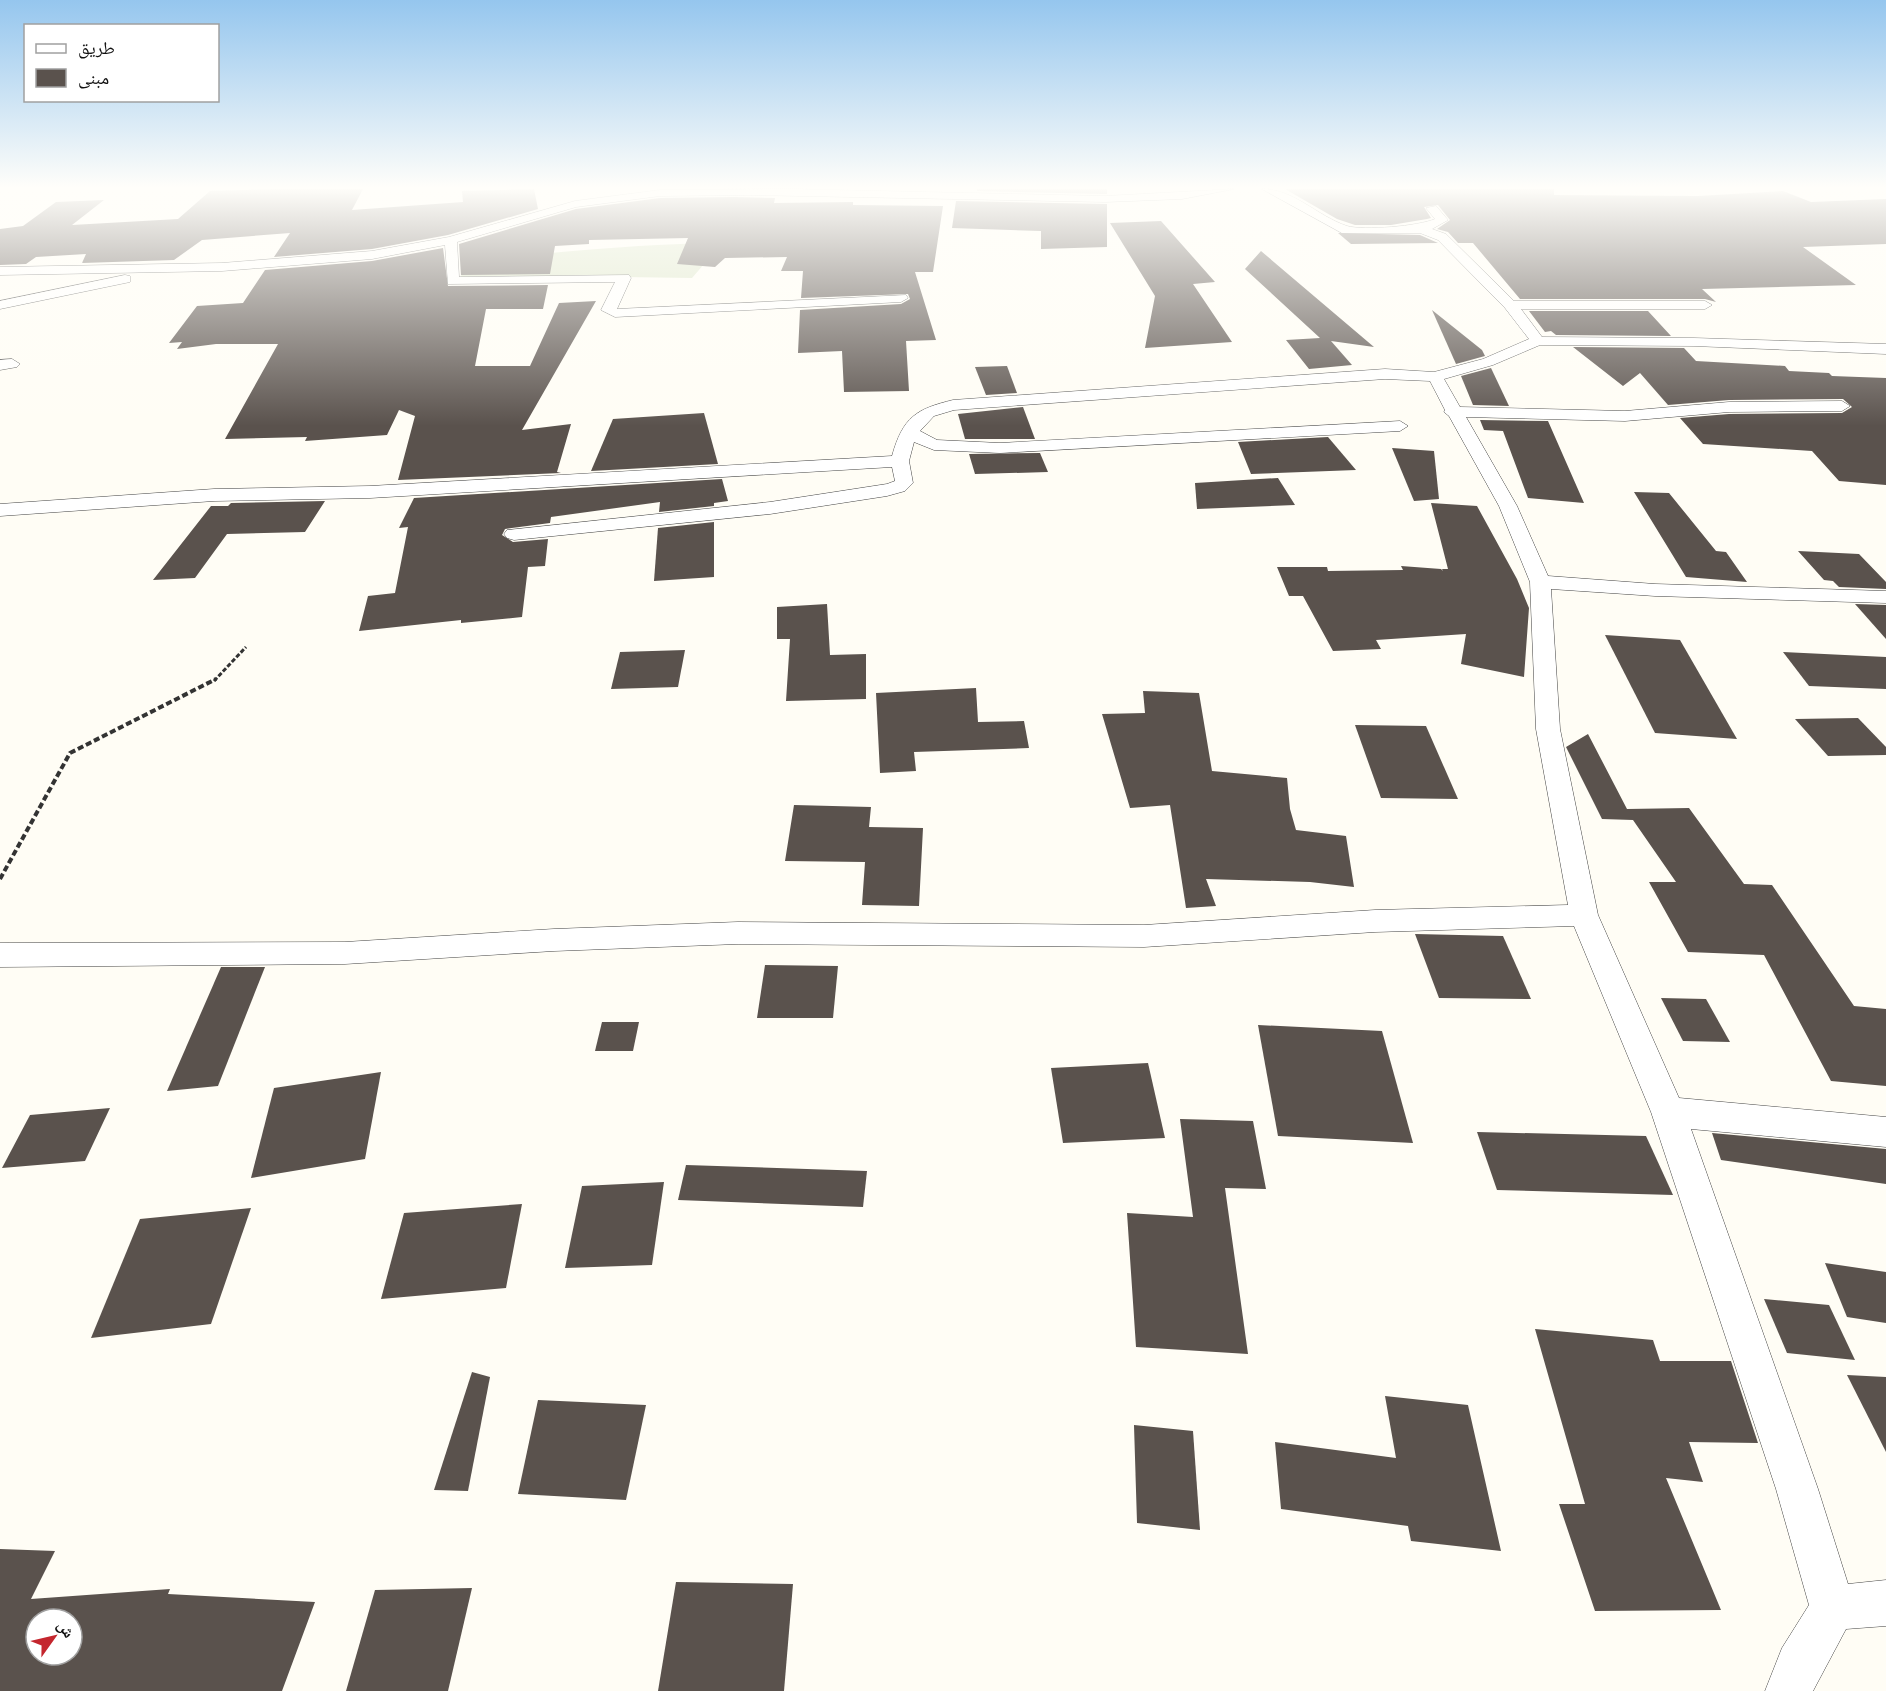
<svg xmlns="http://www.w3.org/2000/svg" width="1886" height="1691" viewBox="0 0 1886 1691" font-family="'Zilla Slab','Noto Naskh Arabic',serif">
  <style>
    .cemetery { fill: #d9e3c4 }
    .building { fill: #5a524d; fill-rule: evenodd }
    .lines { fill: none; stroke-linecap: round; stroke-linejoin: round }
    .street-casing { stroke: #444; stroke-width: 1 }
    .path-far1 { stroke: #333; stroke-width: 3; stroke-dasharray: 4.5 2; stroke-linecap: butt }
    .path { stroke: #333; stroke-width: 4; stroke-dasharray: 6 3; stroke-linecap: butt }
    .street { fill: #fff; fill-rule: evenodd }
  </style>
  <rect width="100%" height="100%" fill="#fffdf5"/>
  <path class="cemetery" d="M711,243L717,249L692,278L553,276L461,280L462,262C545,253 627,245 711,243Z"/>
  <g class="building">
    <polygon points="274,189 363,189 352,210 463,202 462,191 534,189 538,209 448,235 372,249 274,257 290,233 202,240 174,260 82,263 86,254 36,257 26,264 0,265 0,229 23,226 56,202 104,200 72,225 178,219 210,191"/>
    <polygon points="977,189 1107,189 1107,194 977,191"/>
    <polygon points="1285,189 1554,189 1554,195 1698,196 1783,191 1811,202 1886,199 1886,244 1803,247 1856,285 1702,289 1716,302 1705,299 1520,299 1473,243 1458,243 1448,232 1437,229 1450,220 1438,205 1424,207 1431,218 1427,219 1391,225 1355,225 1337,219"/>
    <polygon points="734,197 775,198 774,203 853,202 853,205 943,206 933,272 915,272 936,340 906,341 909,391 844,392 842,351 798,353 800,310 901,304 910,299 908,294 801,298 803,271 781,271 787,257 725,258 715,267 677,264 688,238 589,240 589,244 555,246 550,274 461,275 459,244 576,209 660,198"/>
    <polygon points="956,201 1107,204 1107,247 1041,249 1041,231 952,228"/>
    <polygon points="1161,221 1215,282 1193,284 1232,342 1145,348 1155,296 1110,223"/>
    <polygon points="1338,233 1420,235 1438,243 1351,244"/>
    <polygon points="443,248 448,286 548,285 543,309 486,309 475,366 530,366 559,303 596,301 522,430 571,424 557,472 561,473 398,480 415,416 399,410 387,435 305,441 307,437 225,439 278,344 216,344 177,349 182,342 169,343 197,306 243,303 265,270 372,261"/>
    <polygon points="1261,251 1374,347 1331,341 1352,365 1309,369 1286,340 1320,338 1245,269"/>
    <polygon points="1432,310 1482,350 1485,356 1456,364"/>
    <polygon points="1529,311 1648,311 1671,336 1556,335 1551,331 1545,332"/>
    <polygon points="1573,347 1684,348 1696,361 1785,366 1789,371 1829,373 1832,376 1886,378 1886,485 1839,481 1812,451 1703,444 1680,418 1729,414 1842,413 1852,407 1843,399 1729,400 1668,405 1640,373 1623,386"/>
    <polygon points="1007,366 1017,393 986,395 975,367"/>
    <polygon points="1491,368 1509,406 1473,405 1461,376"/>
    <polygon points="1023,407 1035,439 965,439 958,414"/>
    <polygon points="704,413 718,464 591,471 613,419"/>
    <polygon points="1480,420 1548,421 1584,503 1528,498 1503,431 1484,430"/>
    <polygon points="1328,437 1356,470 1251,474 1238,442"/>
    <polygon points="1392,448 1434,451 1439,499 1414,501"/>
    <polygon points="1040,453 1048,472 975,474 969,454"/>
    <polygon points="1278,478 1295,505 1197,509 1195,483"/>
    <polygon points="722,479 728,501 714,503 714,506 659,512 660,502 551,517 550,523 505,529 502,535 513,542 548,539 545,566 528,567 522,617 461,623 461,620 359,631 368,596 395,593 408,527 399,528 414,498"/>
    <polygon points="1634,492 1669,493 1716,551 1726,552 1747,582 1686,577"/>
    <polygon points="325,501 305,532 227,534 195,578 153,580 211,506 228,506 231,503"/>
    <polygon points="1431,503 1477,506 1517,579 1529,608 1524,677 1461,664 1466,634 1376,640 1381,649 1333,651 1303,596 1289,596 1277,567 1327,567 1328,571 1403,570 1401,566 1441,569 1443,571 1442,569 1448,569"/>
    <polygon points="714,522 714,577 654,581 658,528"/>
    <polygon points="1798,551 1859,554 1886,582 1886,589 1839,587 1833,581 1824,580"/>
    <polygon points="827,604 830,655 866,654 866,699 786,701 790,639 777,639 777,607"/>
    <polygon points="1855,604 1886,605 1886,639"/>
    <polygon points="1605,635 1680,640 1737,739 1655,733"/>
    <polygon points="685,650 678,687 611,689 620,652"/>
    <polygon points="1783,652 1886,657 1886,689 1809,686"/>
    <polygon points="976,688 978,722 1024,721 1029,748 914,752 916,771 880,773 876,693"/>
    <polygon points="1143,691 1199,693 1212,771 1287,778 1290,809 1296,830 1346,836 1354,887 1310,882 1206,879 1216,906 1186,908 1170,805 1130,808 1102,714 1145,713"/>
    <polygon points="1858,718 1886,747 1886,755 1828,756 1795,719"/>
    <polygon points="1355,725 1426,726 1458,799 1381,798"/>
    <polygon points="1588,734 1627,809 1689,808 1744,884 1772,885 1854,1006 1886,1009 1886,1086 1831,1081 1764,955 1688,952 1649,882 1676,882 1633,820 1602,819 1566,747"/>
    <polygon points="794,805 871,807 869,827 923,828 919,906 862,905 865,862 785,861"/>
    <polygon points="1415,934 1503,936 1531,999 1439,998"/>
    <polygon points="765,965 838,966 833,1018 757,1018"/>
    <polygon points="221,967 265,967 218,1086 167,1091"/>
    <polygon points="1661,998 1706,999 1730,1042 1683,1041"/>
    <polygon points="602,1022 639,1022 633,1051 595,1051"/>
    <polygon points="1258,1025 1382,1031 1413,1143 1278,1136"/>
    <polygon points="1148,1063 1165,1138 1063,1143 1051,1068"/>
    <polygon points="381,1072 365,1159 251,1178 274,1088"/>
    <polygon points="110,1108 85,1161 2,1168 30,1115"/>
    <polygon points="1180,1119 1253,1121 1266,1189 1225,1188 1248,1354 1136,1347 1127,1213 1193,1217"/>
    <polygon points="1477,1132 1646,1136 1673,1195 1497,1190"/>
    <polygon points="1712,1133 1886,1149 1886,1184 1721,1160"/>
    <polygon points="686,1165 867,1171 863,1207 678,1200"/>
    <polygon points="664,1182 652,1265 565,1268 582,1186"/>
    <polygon points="522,1204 506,1288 381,1299 404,1213"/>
    <polygon points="251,1208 211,1324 91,1338 140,1219"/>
    <polygon points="1825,1263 1886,1272 1886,1323 1847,1317"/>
    <polygon points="1764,1299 1829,1305 1855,1360 1787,1353"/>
    <polygon points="1535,1329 1653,1340 1660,1361 1731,1361 1758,1443 1689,1442 1703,1482 1666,1478 1721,1610 1595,1611 1559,1504 1585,1504"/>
    <polygon points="472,1372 490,1377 468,1491 434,1490"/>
    <polygon points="1847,1375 1886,1377 1886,1452"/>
    <polygon points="1385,1396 1468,1405 1501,1551 1411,1541 1408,1526 1281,1509 1275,1442 1396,1458"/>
    <polygon points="538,1400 646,1405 626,1500 518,1494"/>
    <polygon points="1134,1425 1193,1431 1200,1530 1137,1523"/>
    <path d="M0,1549L55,1551L31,1599L170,1589L168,1594L315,1602L282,1691H0ZM36,1619H72V1655H36Z"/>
    <polygon points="676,1582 793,1584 784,1691 658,1691"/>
    <polygon points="472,1588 448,1691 346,1691 375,1590"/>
  </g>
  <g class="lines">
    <g class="street-casing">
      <g id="street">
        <polygon points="789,189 1105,196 1234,189 1182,199 1105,202 750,195 660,196 576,207 457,242 459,277 629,275 631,278 617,309 906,295 908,298 901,302 615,317 601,310 615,282 448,284 445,245 372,259 222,271 0,275 0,267 222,263 372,251 449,237 575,201 660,190"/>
        <path d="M1262,189C1294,189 1317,216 1347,226C1364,231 1419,226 1435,219L1426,208L1436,206L1448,220L1432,229L1446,234L1514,301H1705L1712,305L1705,309H1521L1542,337L1694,338L1886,344V354L1694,346L1540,345L1493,365L1444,379L1460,407L1625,411L1729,402L1842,401L1850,406L1842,411L1729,412L1625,421L1466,417L1517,506L1548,576L1655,584L1886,591V603L1655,596L1551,589L1560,729L1598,915L1679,1098L1886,1117V1147L1691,1129L1818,1489L1848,1584L1886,1580V1626L1846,1629L1813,1691H1765L1782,1648L1809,1605L1776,1489L1651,1112L1574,926L1375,932L1144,947L738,944L554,951L345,964L0,967V943L345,942L554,929L738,922L1144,925L1375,910L1568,905L1536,729L1530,582L1499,506L1449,416L1444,412L1445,410L1430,381L1385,379L954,410L934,416L920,431L937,440L1000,443L1400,421L1408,426L1400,431L1000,453L934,450L914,442L909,461L913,483L905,491L887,496L770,514L514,540L507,538L504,534L507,530L770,502L887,484L895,481L892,467L370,498L214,501L0,516V504L214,489L370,486L892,456C903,417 916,409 953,400L1385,369L1434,372L1483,359L1529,339L1505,308L1438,240L1420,233H1342Z"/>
        <polygon points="125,275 130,276 130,282 0,309 0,301"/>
        <polygon points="12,359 20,364 17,367 0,370 0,360"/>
      </g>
    </g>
    <polyline class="path-far1" points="214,681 246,647"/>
    <polyline class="path" points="0,879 70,753 216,679"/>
    <use href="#street" class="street"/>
  </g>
  <linearGradient id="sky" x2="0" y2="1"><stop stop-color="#95c6ee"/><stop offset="0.44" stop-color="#fffefa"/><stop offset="1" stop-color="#fffefa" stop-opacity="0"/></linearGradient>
  <rect width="1886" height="426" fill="url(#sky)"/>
  <rect x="24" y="24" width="195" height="78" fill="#ffffff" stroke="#a0a0a0" stroke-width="1.5"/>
  <rect x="36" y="44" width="30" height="9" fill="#ffffff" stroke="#a0a0a0" stroke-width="1.5"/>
  <text x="78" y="54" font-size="18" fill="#111111">طريق</text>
  <rect x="36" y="69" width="30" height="18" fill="#5a524d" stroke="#a0a0a0" stroke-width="1.5"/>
  <text x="78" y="84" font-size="18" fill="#111111">مبنى</text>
  <g transform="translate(54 1637) rotate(56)"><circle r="28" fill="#ffffff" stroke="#a0a0a0" stroke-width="1.5"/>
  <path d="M0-4.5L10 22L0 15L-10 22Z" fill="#c4262e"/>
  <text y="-9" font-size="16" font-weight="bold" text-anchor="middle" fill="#111111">ش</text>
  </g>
</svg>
